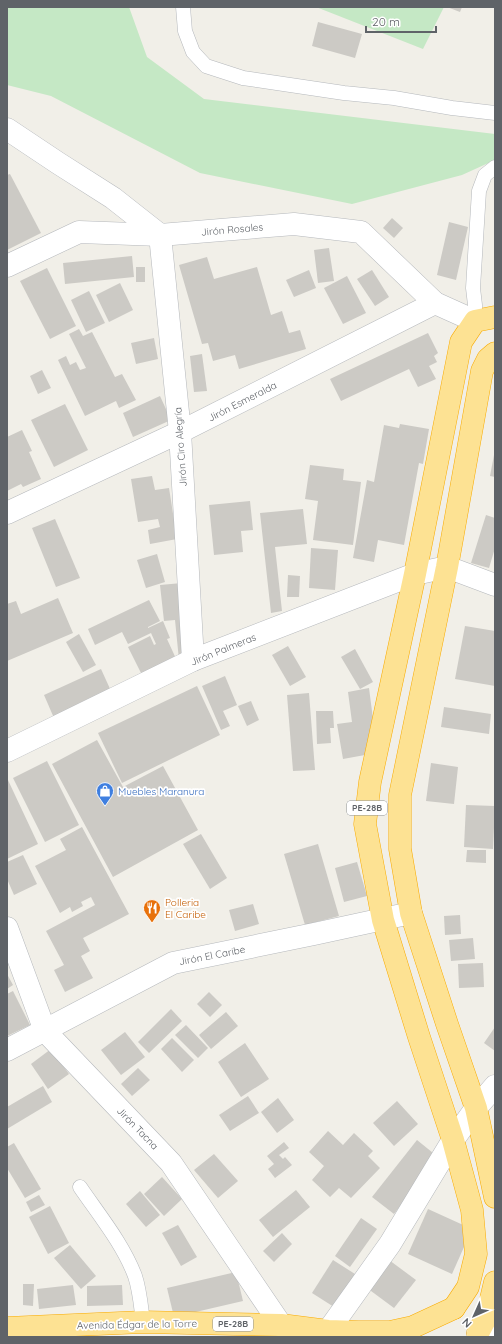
<svg xmlns="http://www.w3.org/2000/svg" width="502" height="1344" viewBox="0 0 502 1344" font-family="Quicksand,sans-serif">
  <style>
    .green { fill: #c5e8c5 }
    .building { fill: #cccac5 }
    .lines { fill: none; stroke-linecap: round; stroke-linejoin: round }
    .lane-casing { stroke: #b5b8bc; stroke-width: 15 }
    .street-casing { stroke: #b5b8bc; stroke-width: 23 }
    .highway-casing { stroke: #f9ab00; stroke-width: 23 }
    .lane { stroke: #fff; stroke-width: 14 }
    .street { stroke: #fff; stroke-width: 22 }
    .highway { stroke: #fde293; stroke-width: 22 }
    .labels { text-anchor: middle; stroke-width: 3.5; stroke-linejoin: round; paint-order: stroke }
    .shield { fill: #fff; stroke: #8f9295; stroke-width: 1 }
    .shield-label { font-size: 9px; font-weight: bold; fill: #5f6368 }
    .street-label { font-size: 10px; fill: #5f6368; stroke: #fff }
    .shop-label { font-size: 10px; fill: #366cbe; stroke: #fff; text-anchor: start }
    .food-label { font-size: 10px; fill: #c56008; stroke: #fff; text-anchor: start }
  </style>
  <rect width="100%" height="100%" fill="#f1efe8"/>
  <g class="green">
    <polygon points="7,7 129,7 147,57 204,99 495,134 495,160 462,175 352,204 200,173 51,96 7,85"/>
    <polygon points="316,7 444,7 423,49"/>
  </g>
  <g class="building">
    <polygon points="447,7 462,7 460,12"/>
    <polygon points="318,22 362,34 355,58 312,46"/>
    <polygon points="10,174 41,233 7,250 7,175"/>
    <polygon points="392,218 403,228 394,238 383,228"/>
    <polygon points="449,222 468,227 456,280 437,275"/>
    <polygon points="329,248 334,281 318,283 314,250"/>
    <polygon points="132,256 134,277 65,284 63,263"/>
    <polygon points="207,257 214,279 257,267 271,315 282,311 289,333 300,330 306,349 239,369 235,355 213,361 208,343 202,344 179,265"/>
    <rect x="136" y="267" width="9" height="15"/>
    <polygon points="47,268 76,326 50,339 20,281"/>
    <polygon points="309,270 316,288 294,297 286,280"/>
    <polygon points="372,270 389,297 375,306 357,279"/>
    <polygon points="347,276 366,313 343,324 324,288"/>
    <polygon points="120,283 133,310 109,322 96,295"/>
    <polygon points="89,291 105,323 86,332 71,300"/>
    <polygon points="79,329 83,336 92,332 115,377 122,374 136,400 119,408 116,401 85,416 58,360 66,356 70,365 76,362 80,370 86,368 69,334"/>
    <polygon points="428,333 438,353 434,356 437,362 429,366 436,379 418,387 409,369 341,401 330,379"/>
    <polygon points="154,338 158,359 136,364 131,343"/>
    <polygon points="202,354 207,391 194,392 190,356"/>
    <polygon points="42,370 51,388 38,394 30,376"/>
    <polygon points="160,396 171,420 133,437 123,413"/>
    <polygon points="65,404 88,450 54,467 31,420"/>
    <polygon points="400,424 429,429 423,464 419,463 404,545 378,540 374,562 353,558 367,480 374,482 384,425 399,428"/>
    <polygon points="22,430 32,451 29,452 41,479 23,487 21,484 7,491 7,437"/>
    <polygon points="494,455 495,455 495,477 490,476"/>
    <polygon points="310,465 344,469 343,480 361,482 353,545 313,540 318,501 305,499"/>
    <polygon points="152,476 155,490 169,488 177,539 150,544 148,530 160,527 158,519 138,522 131,479"/>
    <polygon points="250,501 253,530 241,531 243,552 214,555 209,505"/>
    <polygon points="303,509 307,544 275,547 282,611 271,613 260,513"/>
    <polygon points="486,515 495,518 495,548 489,568 471,563"/>
    <polygon points="55,519 80,578 56,587 32,528"/>
    <polygon points="311,548 338,550 335,590 309,588"/>
    <polygon points="157,554 165,582 146,588 137,560"/>
    <polygon points="288,575 300,576 299,597 287,597"/>
    <polygon points="182,583 190,659 179,660 175,620 164,621 160,585"/>
    <polygon points="58,598 73,633 7,661 7,604 16,601 21,614"/>
    <polygon points="149,600 160,621 148,627 148,628 163,621 170,638 167,639 178,663 142,675 128,647 150,636 154,645 156,644 151,633 128,644 122,632 95,645 88,629"/>
    <polygon points="465,626 495,631 495,686 455,679"/>
    <polygon points="79,634 96,665 83,672 66,642"/>
    <polygon points="288,646 306,677 290,686 272,655"/>
    <polygon points="355,649 373,682 360,689 341,657"/>
    <polygon points="101,669 111,691 54,718 44,695"/>
    <polygon points="225,676 237,705 223,711 230,726 221,730 202,686"/>
    <polygon points="197,686 220,735 122,783 98,733"/>
    <polygon points="369,688 373,719 365,755 343,759 337,724 352,722 348,692"/>
    <polygon points="309,693 315,770 293,771 287,695"/>
    <polygon points="251,701 259,720 247,726 238,706"/>
    <polygon points="444,707 491,714 489,734 441,727"/>
    <polygon points="316,711 333,711 334,728 330,728 331,743 317,744"/>
    <polygon points="97,740 123,787 163,766 198,830 113,877 52,764"/>
    <polygon points="47,761 79,825 45,842 13,778"/>
    <polygon points="431,763 458,767 454,804 426,801"/>
    <polygon points="7,778 38,844 7,859"/>
    <polygon points="466,805 495,806 493,849 464,847"/>
    <polygon points="82,827 129,914 83,938 90,951 81,956 93,978 65,992 54,970 64,965 46,931 95,905 91,897 81,902 83,906 72,912 70,907 60,913 35,866 66,850 60,839"/>
    <polygon points="201,834 227,878 210,889 183,844"/>
    <polygon points="318,844 339,916 305,925 284,854"/>
    <polygon points="467,850 486,850 486,863 466,862"/>
    <polygon points="23,855 37,884 14,895 7,879 7,862"/>
    <polygon points="357,862 367,896 344,902 335,868"/>
    <polygon points="253,904 259,924 235,931 229,910"/>
    <polygon points="460,915 461,934 445,935 444,916"/>
    <polygon points="473,938 475,959 451,961 449,940"/>
    <polygon points="483,963 484,987 459,988 458,964"/>
    <polygon points="7,974 13,985 7,989"/>
    <polygon points="13,991 30,1025 7,1036 7,994"/>
    <polygon points="209,992 222,1005 210,1017 197,1004"/>
    <polygon points="171,1009 182,1021 149,1053 138,1042"/>
    <polygon points="226,1012 238,1026 211,1049 199,1035"/>
    <polygon points="186,1025 208,1048 198,1058 175,1035"/>
    <polygon points="495,1027 495,1051 484,1043"/>
    <polygon points="125,1032 145,1057 121,1075 101,1050"/>
    <polygon points="172,1038 194,1060 182,1072 161,1049"/>
    <polygon points="245,1043 269,1079 241,1097 218,1062"/>
    <polygon points="51,1049 69,1074 48,1089 31,1064"/>
    <polygon points="138,1068 150,1080 132,1096 121,1084"/>
    <polygon points="43,1086 52,1102 7,1129 7,1107"/>
    <polygon points="248,1096 259,1113 230,1131 219,1115"/>
    <polygon points="278,1098 294,1120 277,1133 261,1112"/>
    <polygon points="397,1101 418,1124 394,1146 373,1123"/>
    <polygon points="328,1131 343,1145 354,1133 373,1151 368,1156 380,1168 351,1198 339,1188 330,1197 312,1180 324,1166 309,1152"/>
    <polygon points="417,1140 438,1157 394,1214 372,1197"/>
    <polygon points="284,1142 289,1148 279,1155 283,1159 285,1157 292,1165 275,1178 268,1169 274,1164 267,1156"/>
    <polygon points="14,1143 41,1189 25,1198 7,1168 7,1147"/>
    <polygon points="214,1154 238,1181 218,1198 194,1170"/>
    <polygon points="162,1177 182,1199 164,1216 144,1194"/>
    <polygon points="296,1190 310,1207 273,1237 259,1220"/>
    <polygon points="140,1191 160,1215 146,1227 126,1204"/>
    <polygon points="39,1195 45,1205 31,1212 26,1202"/>
    <polygon points="50,1206 69,1243 48,1254 29,1217"/>
    <polygon points="428,1209 472,1229 452,1274 408,1254"/>
    <polygon points="361,1218 377,1229 350,1267 335,1256"/>
    <polygon points="178,1225 197,1257 181,1266 162,1233"/>
    <polygon points="282,1233 292,1244 274,1262 263,1251"/>
    <polygon points="70,1245 96,1276 81,1289 54,1258"/>
    <polygon points="333,1260 355,1274 334,1307 312,1293"/>
    <polygon points="389,1260 416,1280 394,1308 367,1288"/>
    <polygon points="236,1272 243,1301 174,1317 167,1288"/>
    <polygon points="23,1284 34,1284 33,1306 23,1305"/>
    <polygon points="73,1285 76,1305 39,1309 37,1289"/>
    <polygon points="122,1285 123,1305 87,1306 87,1286"/>
  </g>
  <g class="lines">
    <g class="lane-casing">
      <g id="lane">
        <polyline points="183,7 185,31 193,52 206,66 243,78 344,93 394,98 452,108 495,113"/>
        <polyline points="475,321 475,305 473,288 479,191 485,175 495,167"/>
        <path d="M80,1187C99,1215 123,1244 135,1276C140,1291 141,1307 143,1322"/>
      </g>
    </g>
    <g class="street-casing">
      <g id="street">
        <polyline points="7,129 58,163 113,198 160,235 180,432 193,660"/>
        <polyline points="7,266 79,232 160,235 294,224 361,232 435,303"/>
        <polyline points="7,513 180,432 435,303 475,321"/>
        <polyline points="7,751 193,660 415,574 447,567 495,585"/>
        <polyline points="7,928 45,1031 171,1163 281,1325"/>
        <polyline points="7,1050 173,963 314,934 411,913"/>
        <polyline points="328,1331 390,1244 453,1140 476,1108 495,1086"/>
        <polyline points="478,1333 495,1333"/>
      </g>
    </g>
    <g class="highway-casing">
      <g id="highway">
        <polyline points="495,353 488,359 482,371 447,567 400,795 400,849 411,913 447,1024 476,1108 495,1197"/>
        <polyline points="454,1308 468,1287 476,1254 472,1210 453,1140 419,1037 383,920 365,824 370,782 415,574 461,342 475,321 495,317"/>
        <polyline points="7,1328 143,1322 281,1325 328,1331 358,1332 390,1332 413,1327 454,1308"/>
        <polyline points="478,1333 487,1316 495,1282"/>
      </g>
    </g>
    <use href="#lane" class="lane"/>
    <use href="#street" class="street"/>
    <use href="#highway" class="highway"/>
  </g>
  <defs>
    <g id="shop-pin" transform="scale(0.9)"><path d="M0 17L-7.5 6A9.5 9.5 0 1 1 7.5 6Z" fill="#3f7fe0" stroke="#fff"/><path d="M-5-2.5h2.3a2.7 3.5 0 0 1 5.4 0H5L5.5 6h-11ZM-1.5-2.5h3a1.5 2.3 0 0 0-3 0Z" fill="#fff"/></g>
    <g id="restaurant-pin" transform="scale(0.9)"><path d="M0 17L-7.5 6A9.5 9.5 0 1 1 7.5 6Z" fill="#e8710a" stroke="#fff"/><path d="M-5-6h1v4h1v-4h1v4h1v-4h1v5L-1.5 .5V6h-2V.5L-5-1ZM5-6V6H3V1.5H1.5Q1.5-4 5-6Z" fill="#fff"/></g>
  </defs>
  <g fill-rule="evenodd">
    <use href="#shop-pin" x="105" y="791"/>
    <use href="#restaurant-pin" x="152" y="908"/>
  </g>
  <g class="labels">
    <g class="shield">
      <rect x="347" y="801" width="40" height="14" rx="3"/>
      <rect x="213" y="1317" width="40" height="14" rx="3"/>
    </g>
    <g class="shield-label">
      <text x="367" y="811">PE-28B</text>
      <text x="233" y="1327">PE-28B</text>
    </g>
    <g class="street-label">
      <text transform="translate(232 229) rotate(-5)" y="4">Jirón Rosales</text>
      <text transform="translate(242 401) rotate(-27)" y="4">Jirón Esmeralda</text>
      <text transform="translate(180 447) rotate(-94)" y="4">Jirón Ciro Alegría</text>
      <text transform="translate(223 649) rotate(-22)" y="4">Jirón Palmeras</text>
      <text transform="translate(212 955) rotate(-11)" y="4">Jirón El Caribe</text>
      <text transform="translate(138 1128) rotate(46)" y="4">Jirón Tacna</text>
      <text transform="translate(137 1324) rotate(-1)" y="4">Avenida Édgar de la Torre</text>
    </g>
    <g class="shop-label">
      <text x="118" y="795">Muebles Maranura</text>
    </g>
    <g class="food-label">
      <text x="165" y="906">Polleria<tspan x="165" dy="12">El Caribe</tspan></text>
    </g>
  </g>
  <rect width="502" height="1344" fill="none" stroke="#5f6368" stroke-width="16"/>
  <g transform="translate(474 1316) rotate(225)" stroke="#ffffff" stroke-width="3" paint-order="stroke">
  <path d="M0-3L7 15L0 10L-7 15Z" fill="#5f6368"/>
  <text y="-6" font-size="11" font-weight="bold" text-anchor="middle" fill="#5f6368">N</text>
  </g>
  <path d="M366 26v6h70v-6" fill="none" stroke="#5f6368" stroke-width="2"/>
  <text x="372" y="26" font-size="12" fill="#5f6368" stroke="#ffffff" stroke-width="3" paint-order="stroke">20 m</text>
</svg>
